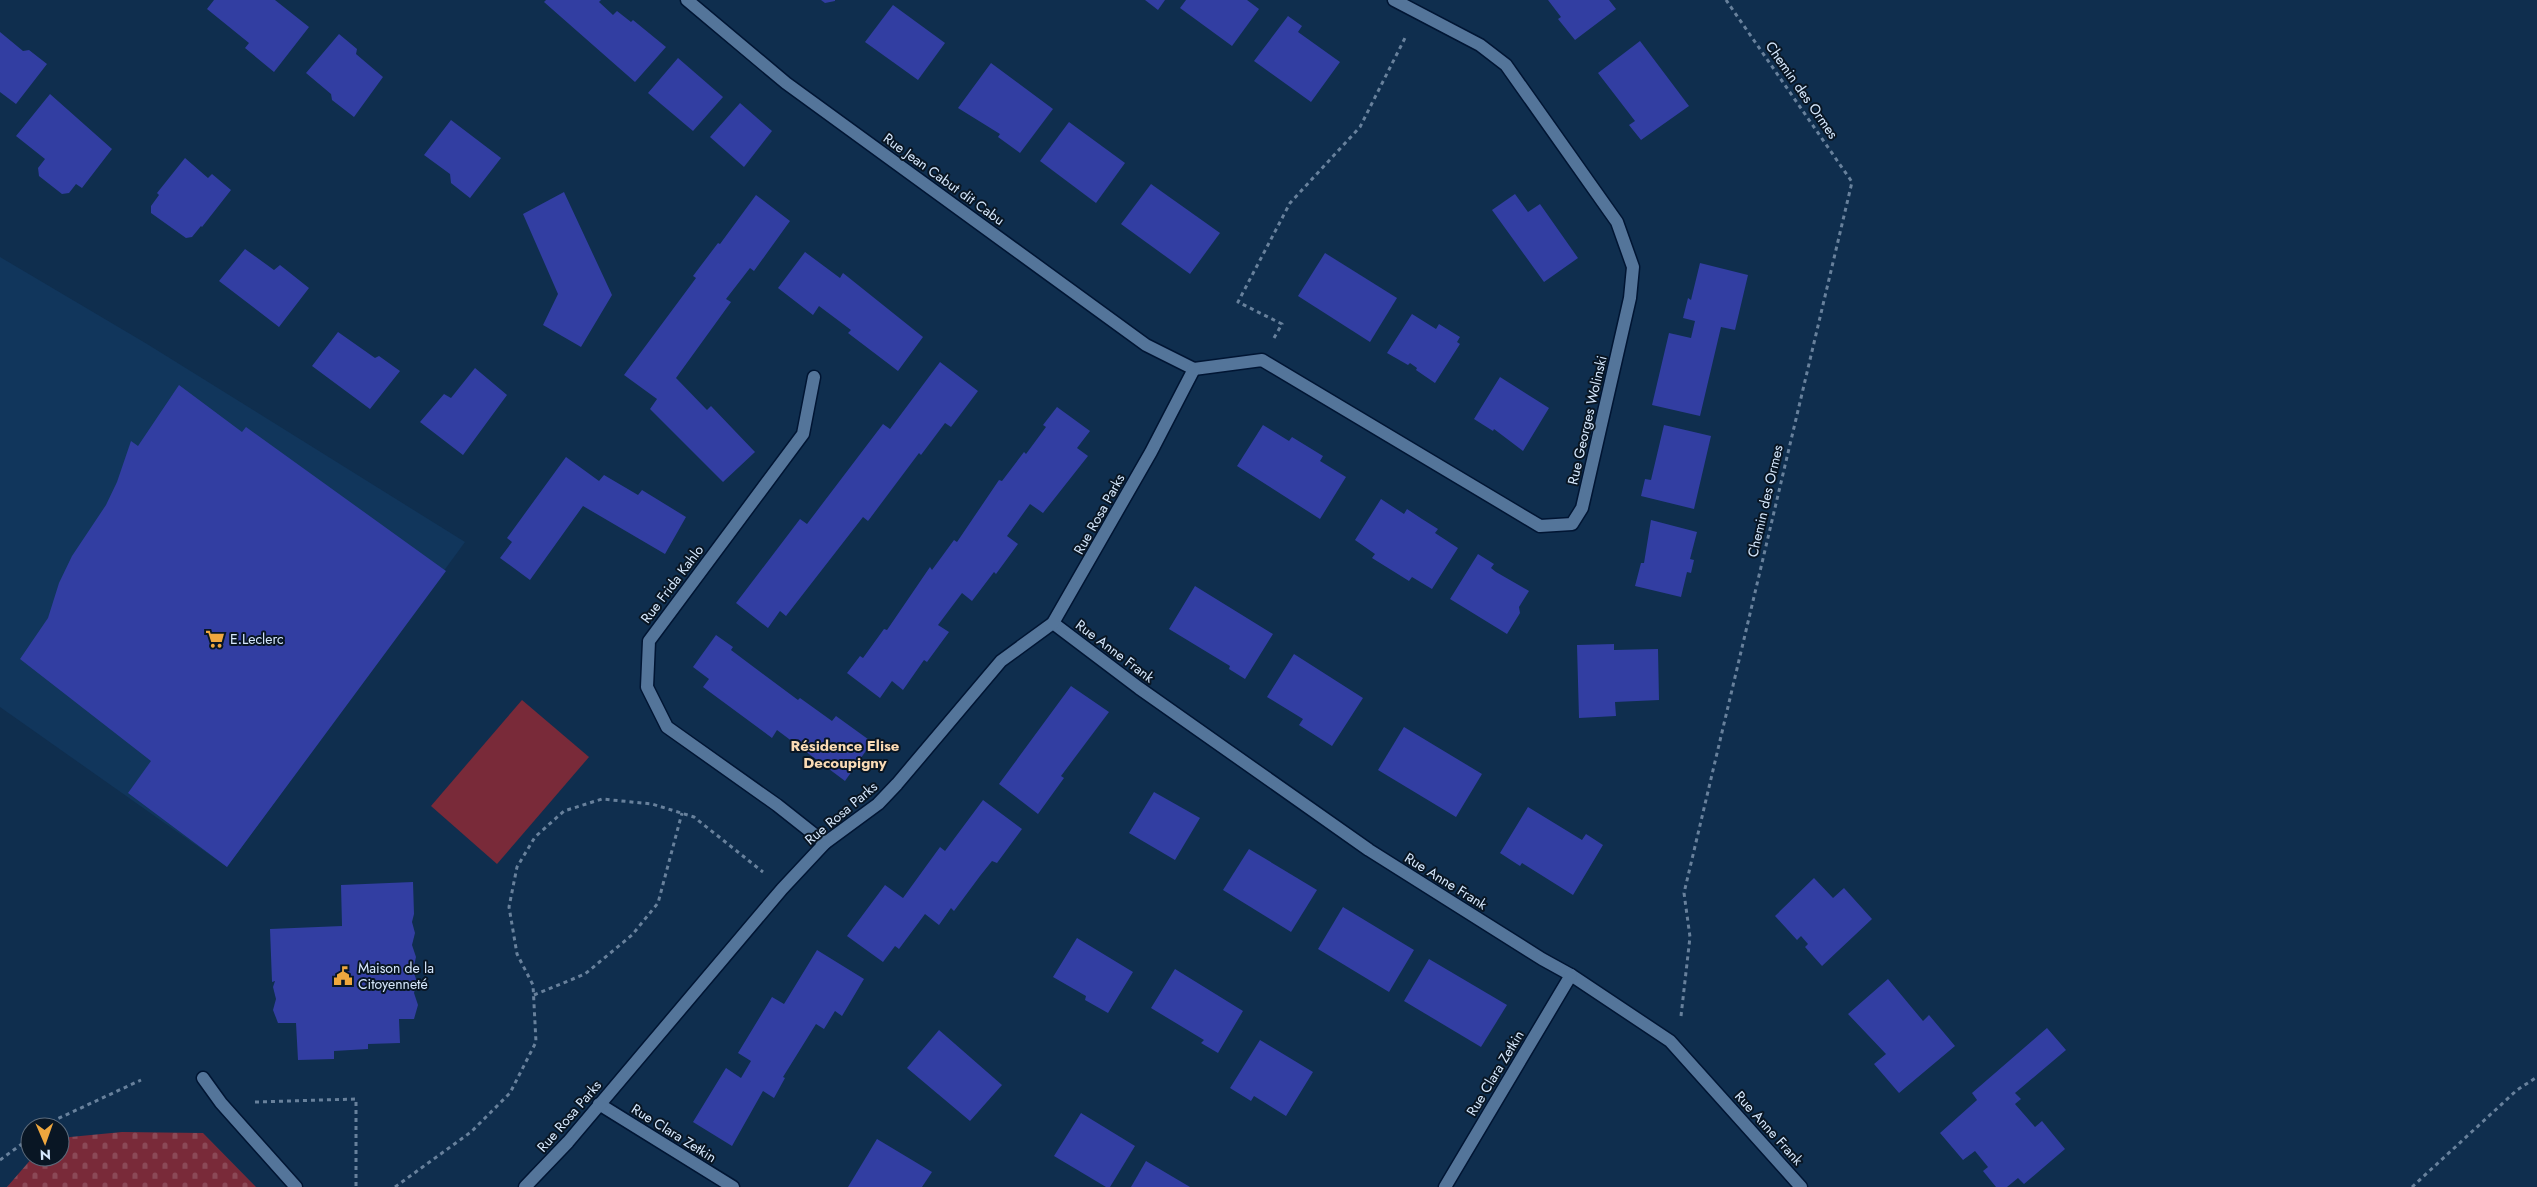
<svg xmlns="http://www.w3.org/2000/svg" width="2537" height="1187" viewBox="0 0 2537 1187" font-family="Jost,sans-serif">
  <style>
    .built { fill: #11365c }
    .cemetery { fill: url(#cemetery-stones) }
    .park { fill: #792a39 }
    .building { fill: #323ea2 }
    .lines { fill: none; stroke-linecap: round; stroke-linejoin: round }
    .lane-casing { stroke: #001533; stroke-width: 15 }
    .street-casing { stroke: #001533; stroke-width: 15 }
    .path { stroke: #68819c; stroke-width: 3; stroke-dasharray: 4 4; stroke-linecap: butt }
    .lane { stroke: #54759a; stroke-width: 12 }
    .street { stroke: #54759a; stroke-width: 12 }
    .labels { text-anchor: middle; stroke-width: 4; stroke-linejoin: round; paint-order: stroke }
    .street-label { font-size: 14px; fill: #d7e9fe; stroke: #091624 }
    .poi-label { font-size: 14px; fill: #d7e9fe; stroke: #091624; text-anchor: start }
    .neighbourhood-label { font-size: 15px; font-weight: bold; fill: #fadbb5; stroke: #091624 }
  </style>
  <defs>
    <pattern id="cemetery-stones" width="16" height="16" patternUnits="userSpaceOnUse" patternTransform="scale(1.25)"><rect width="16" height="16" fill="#792a39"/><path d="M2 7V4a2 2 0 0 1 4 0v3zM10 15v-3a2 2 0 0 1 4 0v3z" fill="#8b4957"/></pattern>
  </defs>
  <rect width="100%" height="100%" fill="#0f2e4e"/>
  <polygon class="built" points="0,257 147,344 465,542 227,867 0,707"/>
  <polygon class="cemetery" points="122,1132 203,1133 256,1187 7,1187 33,1157 60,1157 60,1138"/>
  <polygon class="park" points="522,700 589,757 497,864 431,806"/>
  <g class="building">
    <polygon points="214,0 275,0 309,27 274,72 245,48 249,43 207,9"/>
    <polygon points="546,0 601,0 599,2 613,15 617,11 631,22 633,20 666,47 635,82 544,2"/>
    <polygon points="821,0 835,0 835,1 825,3"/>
    <polygon points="1145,0 1165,0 1158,10"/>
    <polygon points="1186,0 1247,0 1259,9 1232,46 1180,8"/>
    <polygon points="1548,0 1609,0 1616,9 1575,40 1558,19 1561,17"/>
    <polygon points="893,5 945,43 918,80 865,42"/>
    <polygon points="1288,16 1302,26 1298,32 1340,62 1311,102 1254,61"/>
    <polygon points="0,32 23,51 29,50 47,64 16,104 0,92"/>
    <polygon points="339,34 357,49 356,54 383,77 354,117 332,100 331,94 306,73"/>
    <polygon points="1640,41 1689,106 1641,140 1629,125 1635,121 1598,73"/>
    <polygon points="678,58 723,97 693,131 648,93"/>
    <polygon points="991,63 1053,109 1020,153 998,137 1000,134 958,108"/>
    <polygon points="50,94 112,149 82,188 76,184 69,193 62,194 39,176 38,168 45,159 16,136"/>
    <polygon points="740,103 772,131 744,167 710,137"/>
    <polygon points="451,120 501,158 470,198 451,183 450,174 424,155"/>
    <polygon points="1069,122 1125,163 1096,203 1040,161"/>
    <polygon points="185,158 208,178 212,174 231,190 202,227 201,226 192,237 186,238 151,213 151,206 159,195 157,193"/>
    <polygon points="1151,184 1220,233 1190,274 1121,224"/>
    <polygon points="564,192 612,295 581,347 543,325 558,294 523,214"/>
    <polygon points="1515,194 1528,212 1540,204 1578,258 1544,282 1492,210"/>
    <polygon points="756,195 790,221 754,271 750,268 726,299 731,302 676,378 707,410 711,406 755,452 723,482 650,409 657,399 624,375 696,278 693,276 718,243 720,244"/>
    <polygon points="245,249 274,270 280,265 309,288 279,327 219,281"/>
    <polygon points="805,252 840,278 843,273 923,337 898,371 848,333 851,330 819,306 813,315 778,288"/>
    <polygon points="1325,253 1397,298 1370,342 1298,296"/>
    <polygon points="1700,263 1748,275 1735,330 1721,327 1700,416 1652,405 1669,333 1691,338 1695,321 1683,318 1688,298 1691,300"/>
    <polygon points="1412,314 1436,329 1439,324 1460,337 1457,342 1460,344 1435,383 1416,370 1417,368 1410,363 1408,365 1387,353"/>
    <polygon points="338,332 375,358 379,356 400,371 370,409 312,366"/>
    <polygon points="940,362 978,391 951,427 945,423 921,455 919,453 868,521 863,517 786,616 780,611 768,628 736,603 800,519 807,524 883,424 890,429"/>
    <polygon points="475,368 507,395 463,455 420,422 444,394 451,398"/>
    <polygon points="1500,377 1549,408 1523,451 1494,429 1493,431 1474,419"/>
    <polygon points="179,385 242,432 246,427 446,571 227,867 128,793 151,761 20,659 48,618 59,583 72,556 106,505 117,482 131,441 138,446"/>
    <polygon points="1057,407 1090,431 1077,448 1088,456 1043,513 1030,504 1007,536 1018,544 996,574 994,572 972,601 962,593 938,625 949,632 927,662 924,660 903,690 892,681 880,698 847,673 860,656 863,658 884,629 887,630 930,567 932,570 954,540 957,542 999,480 1002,481 1024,452 1026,454 1046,427 1043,425"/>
    <polygon points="1263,425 1289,441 1292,437 1323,456 1320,461 1346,477 1320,519 1237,466"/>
    <polygon points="1664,425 1711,436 1694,509 1641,496 1645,479 1651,480"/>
    <polygon points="566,457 599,481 604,475 638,495 642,490 686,517 665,554 583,506 530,580 500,558 512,542 507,538"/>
    <polygon points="1381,499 1404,514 1407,509 1422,519 1438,529 1435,533 1458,548 1432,589 1412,577 1409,581 1372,558 1375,554 1355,540"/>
    <polygon points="1651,520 1697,532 1690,559 1694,560 1691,573 1687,572 1681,597 1635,586 1641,563 1644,563"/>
    <polygon points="1478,554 1494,564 1491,568 1496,572 1529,591 1519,607 1520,613 1507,634 1450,599"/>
    <polygon points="1195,586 1273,634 1245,679 1229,669 1230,666 1169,629"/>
    <polygon points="716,635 733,647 731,650 798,700 800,698 832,721 836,716 872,742 845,781 777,730 772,738 703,687 709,679 693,667"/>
    <polygon points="1614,644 1614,650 1658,649 1659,700 1615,702 1616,716 1579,718 1577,645"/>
    <polygon points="1294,654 1363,698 1332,746 1299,725 1303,719 1267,697"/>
    <polygon points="1071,686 1109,712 1061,776 1064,778 1038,814 999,784"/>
    <polygon points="1404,727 1482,774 1456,817 1378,770"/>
    <polygon points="1154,792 1200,818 1175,860 1129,833"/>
    <polygon points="983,800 1022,829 997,863 992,861 980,876 954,911 951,908 939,925 925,914 899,949 895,946 883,962 847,936 885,885 903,898 940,847 945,851"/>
    <polygon points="1528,807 1582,840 1586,834 1603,845 1573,895 1522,863 1520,866 1500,853"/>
    <polygon points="1249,849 1317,890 1291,932 1223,890"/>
    <polygon points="1814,878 1833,898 1844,888 1872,919 1822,966 1805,947 1808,944 1801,936 1797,940 1775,916"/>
    <polygon points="413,882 414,914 412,922 415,933 412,945 416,957 413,970 417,982 414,993 418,1005 414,1019 399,1019 400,1043 368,1044 368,1049 334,1051 334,1059 298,1060 296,1023 278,1023 273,1010 276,999 273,987 275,981 272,982 270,929 342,926 341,885"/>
    <polygon points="1343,907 1414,950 1389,992 1318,949"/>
    <polygon points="1077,938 1133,972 1108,1013 1085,1000 1086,996 1053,977"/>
    <polygon points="817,950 864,979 842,1016 835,1011 824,1029 816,1024 783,1077 785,1078 774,1098 763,1091 732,1146 693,1122 726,1068 741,1078 751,1061 738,1053 772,997 784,1004"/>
    <polygon points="1429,959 1507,1005 1481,1047 1404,1001"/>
    <polygon points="1175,969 1243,1011 1218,1053 1201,1043 1204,1040 1151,1008"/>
    <polygon points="1888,979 1923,1021 1929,1015 1955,1046 1899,1093 1874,1064 1886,1054 1848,1014"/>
    <polygon points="2047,1028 2066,1050 2015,1093 2021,1099 2015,1104 2035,1127 2042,1121 2065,1149 2024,1184 2018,1178 2007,1187 1996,1187 1983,1171 1988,1167 1975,1151 1963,1160 1940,1133 1977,1100 1972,1093"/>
    <polygon points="939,1030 1002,1085 970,1121 907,1068"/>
    <polygon points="1260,1040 1313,1072 1286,1116 1254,1096 1251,1101 1230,1088"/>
    <polygon points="1081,1113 1135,1146 1110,1187 1106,1187 1054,1156"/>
    <polygon points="877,1139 932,1172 922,1187 848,1187"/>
    <polygon points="1146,1161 1190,1187 1131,1187"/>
  </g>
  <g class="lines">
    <g class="lane-casing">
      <g id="lane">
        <polyline points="814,377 803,434 649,641 647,687 667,727 777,805 825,843"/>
        <polyline points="203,1078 221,1103 296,1187"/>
      </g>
    </g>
    <g class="street-casing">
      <g id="street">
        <polyline points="687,0 786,83 1146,345 1194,369"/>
        <polyline points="1194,369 1262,360 1540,526 1572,524 1582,508 1630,298 1633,267 1617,222 1506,65 1480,45 1394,0"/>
        <polyline points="1053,623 1139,688 1369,850 1542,959 1571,975 1670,1041 1801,1187"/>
        <polyline points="599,1104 733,1187"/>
        <polyline points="525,1187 568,1142 782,889 825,843 878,804 897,784 1001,661 1053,623 1151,452 1194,369"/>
        <polyline points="1445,1187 1571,975"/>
      </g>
    </g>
    <g class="path">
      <polyline points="1274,338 1282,324 1238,302 1290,203 1360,127 1406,36"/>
      <polyline points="534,995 585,974 632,935 658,903 682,813"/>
      <polyline points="1681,1016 1690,937 1684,893 1852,182 1726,0"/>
      <polyline points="255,1102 356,1099 356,1187"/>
      <polyline points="45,1127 55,1120 141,1080"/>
      <polyline points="0,1160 30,1138"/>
      <polyline points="395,1187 471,1132 510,1093 536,1042 533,985 517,954 509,907 517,867 535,837 564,811 602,799 652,804 694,817 763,872"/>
      <polyline points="2412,1187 2517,1090 2537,1077"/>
    </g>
    <use href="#lane" class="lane"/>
    <use href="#street" class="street"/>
  </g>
  <defs>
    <g id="supermarket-bare" transform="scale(1.5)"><path d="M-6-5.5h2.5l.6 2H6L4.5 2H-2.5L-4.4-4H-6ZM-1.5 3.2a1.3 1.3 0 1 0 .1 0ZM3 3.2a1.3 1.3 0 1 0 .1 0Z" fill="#efa73e" stroke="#091624" stroke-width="2.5" paint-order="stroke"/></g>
    <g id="civic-bare" transform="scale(1.5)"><path d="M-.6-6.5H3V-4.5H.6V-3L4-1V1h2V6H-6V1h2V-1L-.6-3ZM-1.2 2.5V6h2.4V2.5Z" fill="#efa73e" stroke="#091624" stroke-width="2.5" paint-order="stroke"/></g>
  </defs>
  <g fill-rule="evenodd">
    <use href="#supermarket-bare" x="215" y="639"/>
    <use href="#civic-bare" x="343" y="976"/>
  </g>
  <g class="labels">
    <g class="street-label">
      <text transform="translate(1802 90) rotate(55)" y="5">Chemin des Ormes</text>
      <text transform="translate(944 179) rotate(36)" y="5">Rue Jean Cabut dit Cabu</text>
      <text transform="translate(1587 420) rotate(-77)" y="5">Rue Georges Wolinski</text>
      <text transform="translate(1765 501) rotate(-77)" y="5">Chemin des Ormes</text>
      <text transform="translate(1099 514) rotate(-61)" y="5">Rue Rosa Parks</text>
      <text transform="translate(672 584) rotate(-53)" y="5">Rue Frida Kahlo</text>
      <text transform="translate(1115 651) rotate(37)" y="5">Rue Anne Frank</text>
      <text transform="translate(841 813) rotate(-40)" y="5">Rue Rosa Parks</text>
      <text transform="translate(1446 881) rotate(32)" y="5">Rue Anne Frank</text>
      <text transform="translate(1495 1073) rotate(-59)" y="5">Rue Clara Zetkin</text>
      <text transform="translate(569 1116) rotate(-49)" y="5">Rue Rosa Parks</text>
      <text transform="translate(1769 1128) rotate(48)" y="5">Rue Anne Frank</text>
      <text transform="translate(674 1133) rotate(32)" y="5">Rue Clara Zetkin</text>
    </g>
    <g class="poi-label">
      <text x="230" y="644">E.Leclerc</text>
      <text x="358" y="973">Maison de la<tspan x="358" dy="16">Citoyenneté</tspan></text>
    </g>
    <g class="neighbourhood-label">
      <text x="845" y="751">Résidence Elise<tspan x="845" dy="17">Decoupigny</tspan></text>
    </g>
  </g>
  <g transform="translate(45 1142) rotate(178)"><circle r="24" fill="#091624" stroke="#5b6a7b"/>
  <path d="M0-4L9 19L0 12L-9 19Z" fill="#efa73e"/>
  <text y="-8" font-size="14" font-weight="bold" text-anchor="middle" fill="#d7e9fe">N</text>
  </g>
</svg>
